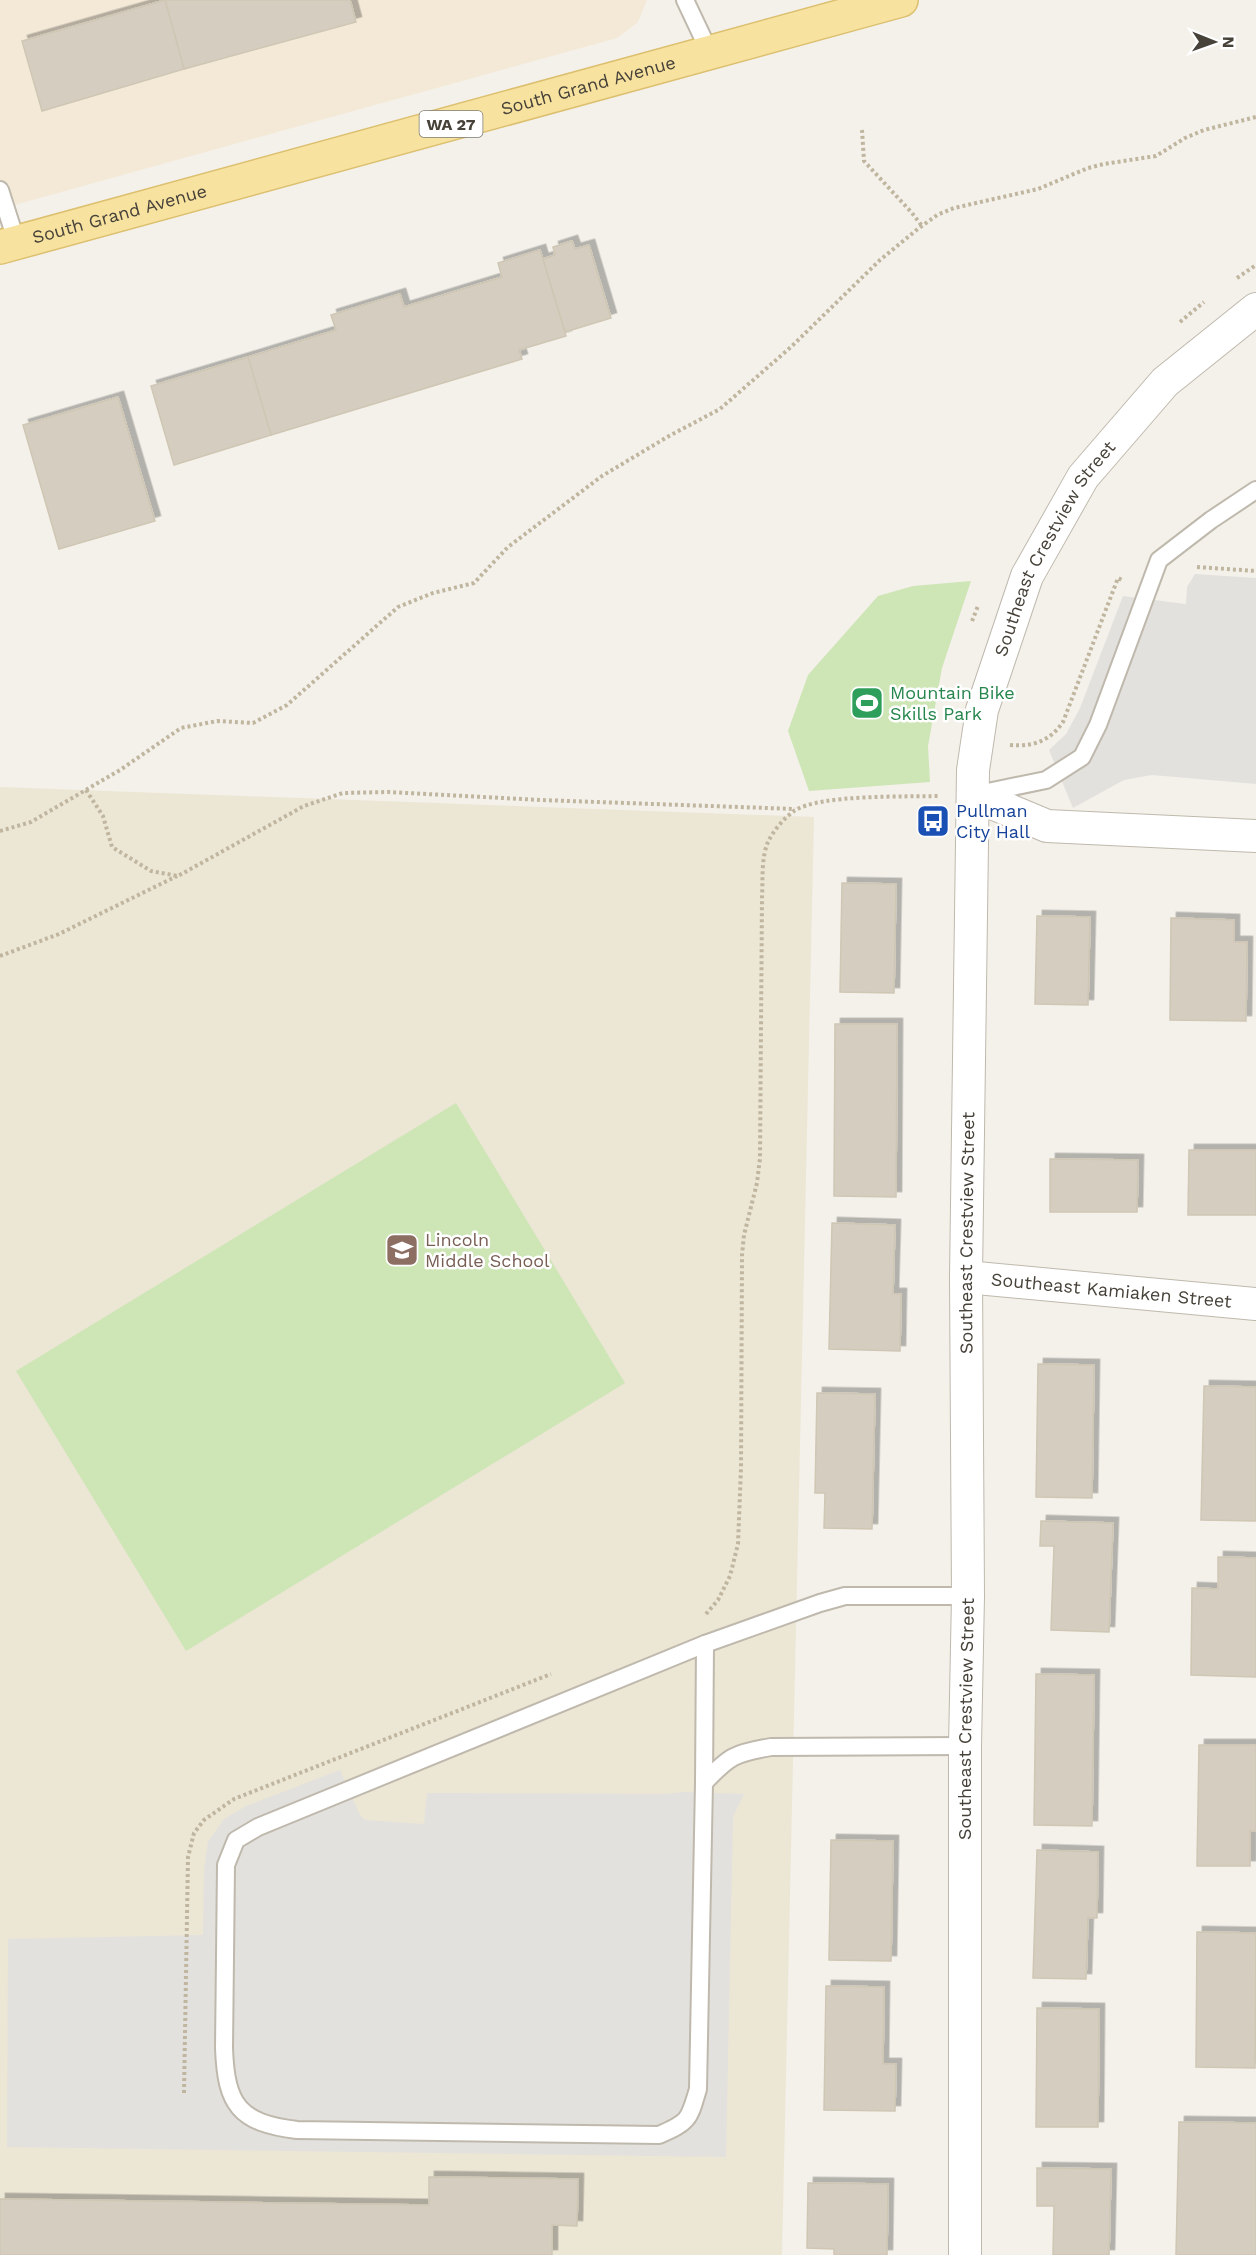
<svg xmlns="http://www.w3.org/2000/svg" width="1256" height="2255" viewBox="0 0 1256 2255" font-family="'Work Sans',sans-serif">
  <style>
    .commercial { fill: #f4e9d7 }
    .education { fill: #ece6d5 }
    .green { fill: #cee5b6 }
    .parking { fill: #e3e1de }
    .building { fill: #d5cec0; stroke: #cfc6b4; stroke-width: 1.5; filter: url(#shadow) }
    .lines { fill: none; stroke-linecap: round; stroke-linejoin: round }
    .service-casing { stroke: #bfb9ad; stroke-width: 20 }
    .minor-casing { stroke: #bfb9ad; stroke-width: 34 }
    .primary-casing { stroke: #dcc070; stroke-width: 36 }
    .path { stroke: #c0b6a0; stroke-width: 4; stroke-dasharray: 3 3; stroke-linecap: butt }
    .service { stroke: #fff; stroke-width: 16 }
    .minor { stroke: #fff; stroke-width: 32 }
    .primary { stroke: #f7e2a0; stroke-width: 33 }
    .labels { text-anchor: middle; stroke-width: 5; stroke-linejoin: round; paint-order: stroke }
    .shield { fill: #fff; stroke: #7e7b74; stroke-width: 1.5 }
    .shield-label { font-size: 16px; font-weight: bold; fill: #474239 }
    .street-label { font-size: 18px; fill: #474239; stroke: #fff }
    .leisure-label { font-size: 18px; fill: #27864d; stroke: #fff; text-anchor: start }
    .transit-label { font-size: 18px; fill: #164399; stroke: #fff; text-anchor: start }
    .education-label { font-size: 18px; fill: #785e54; stroke: #fff; text-anchor: start }
  </style>
  <defs>
    <filter id="shadow"><feDropShadow dx="5.5" dy="-5.5" stdDeviation="0" flood-color="#0004"/></filter>
  </defs>
  <rect width="100%" height="100%" fill="#f4f1ea"/>
  <polygon class="commercial" points="0,0 647,0 638,22 617,38 0,209"/>
  <polygon class="education" points="0,787 814,817 782,2255 0,2255"/>
  <g class="green">
    <polygon points="971,581 942,668 928,746 930,782 809,791 788,731 808,675 878,596 913,586"/>
    <polygon points="456,1103 625,1383 186,1651 16,1371"/>
  </g>
  <g class="parking">
    <polygon points="1195,574 1256,578 1256,784 1152,775 1124,780 1073,808 1049,750 1066,734 1080,708 1123,596 1186,604 1187,587"/>
    <polygon points="340,1770 360,1815 365,1820 424,1824 427,1793 666,1794 684,1792 744,1794 733,1817 726,2157 7,2147 8,1939 203,1935 204,1870 208,1842 224,1819 246,1806"/>
  </g>
  <g class="building">
    <polygon points="165,0 350,0 356,22 184,69"/>
    <polygon points="165,0 184,69 42,111 22,41"/>
    <polygon points="572,241 575,249 589,245 611,318 565,332 543,259 555,255 553,247"/>
    <polygon points="540,250 566,336 519,350 522,359 271,435 248,357 336,330 331,315 400,294 404,307 502,277 498,263"/>
    <polygon points="248,357 271,435 174,465 151,386"/>
    <polygon points="118,397 155,521 59,549 23,425"/>
    <polygon points="842,883 896,884 894,993 840,992"/>
    <polygon points="1037,916 1090,917 1088,1005 1035,1004"/>
    <polygon points="1171,918 1234,920 1234,942 1247,942 1246,1021 1170,1020"/>
    <polygon points="835,1024 897,1024 896,1197 834,1196"/>
    <polygon points="1189,1150 1256,1150 1256,1215 1188,1215"/>
    <polygon points="1050,1159 1138,1160 1137,1212 1050,1212"/>
    <polygon points="832,1223 895,1225 893,1294 901,1294 900,1351 829,1349"/>
    <polygon points="1038,1364 1094,1365 1092,1498 1036,1497"/>
    <polygon points="1204,1386 1256,1387 1256,1521 1201,1520"/>
    <polygon points="817,1393 875,1394 872,1529 824,1528 825,1493 815,1493"/>
    <polygon points="1041,1521 1113,1523 1109,1632 1051,1630 1054,1546 1040,1546"/>
    <polygon points="1218,1557 1256,1558 1256,1677 1191,1675 1192,1588 1218,1589"/>
    <polygon points="1036,1674 1094,1675 1092,1826 1034,1825"/>
    <polygon points="1199,1745 1256,1745 1256,1831 1250,1831 1250,1866 1197,1866"/>
    <polygon points="831,1840 893,1841 891,1961 829,1960"/>
    <polygon points="1037,1850 1098,1852 1097,1918 1088,1918 1086,1979 1033,1978"/>
    <polygon points="1197,1932 1256,1933 1255,2068 1196,2067"/>
    <polygon points="826,1986 884,1987 883,2064 896,2064 895,2111 824,2110"/>
    <polygon points="1037,2008 1099,2009 1098,2127 1036,2127"/>
    <polygon points="1179,2122 1256,2123 1256,2255 1176,2255"/>
    <polygon points="1037,2168 1111,2169 1109,2255 1053,2255 1054,2206 1037,2206"/>
    <polygon points="429,2177 578,2179 577,2226 552,2225 552,2255 0,2255 0,2199 429,2205"/>
    <polygon points="808,2183 888,2184 887,2255 834,2255 834,2249 807,2248"/>
  </g>
  <g class="lines">
    <g class="service-casing">
      <g id="service">
        <polyline points="685,0 710,53"/>
        <polyline points="0,190 17,243"/>
        <polyline points="978,794 1046,780 1082,757 1098,725 1159,560 1211,520 1256,490"/>
        <path d="M965,1746L771,1747C735,1753 729,1756 704,1783L698,2089C689,2120 689,2122 659,2135L297,2130C239,2123 226,2105 224,2048L226,1865L236,1840L258,1827L705,1644L820,1603L845,1596H968"/>
        <polyline points="704,1783 705,1644"/>
      </g>
    </g>
    <g class="minor-casing">
      <g id="minor">
        <polyline points="973,795 1047,826 1256,836"/>
        <path id="s1" d="M966,1277L1256,1304"/>
        <path id="s2" d="M965,2255V1746L968,1596L966,1277L973,770L982,710L1027,576L1083,477L1165,382L1256,309"/>
      </g>
    </g>
    <g class="primary-casing">
      <g id="primary">
        <path id="s3" d="M0,247L901,0"/>
      </g>
    </g>
    <g class="path">
      <polyline points="862,130 864,161 912,213 922,226"/>
      <polyline points="1237,278 1256,265"/>
      <polyline points="1180,322 1204,302"/>
      <polyline points="1197,567 1256,571"/>
      <polyline points="972,621 978,606"/>
      <path d="M1010,745C1033,747 1050,741 1063,722L1118,578L1122,580"/>
      <polyline points="86,790 103,816 112,847 151,871 178,876 304,806 343,793 388,792 541,800 795,809"/>
      <polyline points="0,831 31,822 120,770 181,728 217,721 253,723 287,705 398,607 433,593 474,583 508,547 602,476 669,436 720,409 791,347 880,260 919,228 937,215 954,208 1038,189 1088,168 1104,164 1156,156 1185,138 1204,130 1256,117"/>
      <polyline points="0,956 59,934 177,876"/>
      <path d="M706,1614L718,1600L730,1576L738,1544L741,1468L742,1255L744,1235L757,1183L760,1158L762,897C763,880 761,858 768,842C773,831 784,818 794,811C819,794 907,797 939,796"/>
      <polyline points="184,2093 188,1857 194,1833 204,1820 234,1799 551,1674"/>
    </g>
    <use href="#service" class="service"/>
    <use href="#minor" class="minor"/>
    <use href="#primary" class="primary"/>
  </g>
  <defs>
    <g id="stadium-square" transform="scale(1.725)"><rect x="-9" y="-9" width="18" height="18" rx="4" fill="#2e9e5b" stroke="#fff"/><path d="M0-5a6.5 5 0 1 0 0 10a6.5 5 0 1 0 0-10ZM-3.5-1.8h7v3.6h-7Z" fill="#fff"/></g>
    <g id="bus-square" transform="scale(1.725)"><rect x="-9" y="-9" width="18" height="18" rx="4" fill="#1a4fb4" stroke="#fff"/><path d="M-5-6H5V4H4V6H2V4H-2V6H-4V4H-5ZM-3.5-4V0h7V-4ZM-3.5 1.2v1.5H-2V1.2ZM2 1.2v1.5H3.5V1.2Z" fill="#fff"/></g>
    <g id="school-square" transform="scale(1.725)"><rect x="-9" y="-9" width="18" height="18" rx="4" fill="#8d6e63" stroke="#fff"/><path d="M0-5L7-2L0 1L-7-2ZM-4 1L0 2.5L4 1V4Q0 6-4 4Z" fill="#fff"/></g>
  </defs>
  <g fill-rule="evenodd">
    <use href="#stadium-square" x="867" y="703"/>
    <use href="#bus-square" x="933" y="821"/>
    <use href="#school-square" x="402" y="1250"/>
  </g>
  <g class="labels">
    <rect class="shield" x="419.5" y="111" width="63" height="26" rx="4.5"/>
    <g class="shield-label">
      <text x="451" y="130">WA 27</text>
    </g>
    <g class="street-label">
      <text dy="6" stroke="none"><textPath href="#s3" startOffset="610">South Grand Avenue</textPath></text>
      <text dy="6" stroke="none"><textPath href="#s3" startOffset="124">South Grand Avenue</textPath></text>
      <text dy="6" stroke="none"><textPath href="#s2" startOffset="1724">Southeast Crestview Street</textPath></text>
      <text dy="6" stroke="none"><textPath href="#s2" startOffset="1022">Southeast Crestview Street</textPath></text>
      <text dy="6" stroke="none"><textPath href="#s1" startOffset="146">Southeast Kamiaken Street</textPath></text>
      <text dy="6" stroke="none"><textPath href="#s2" startOffset="536">Southeast Crestview Street</textPath></text>
    </g>
    <g class="leisure-label">
      <text x="890" y="699">Mountain Bike<tspan x="890" dy="21">Skills Park</tspan></text>
    </g>
    <g class="transit-label">
      <text x="956" y="817">Pullman<tspan x="956" dy="21">City Hall</tspan></text>
    </g>
    <g class="education-label">
      <text x="425" y="1246">Lincoln<tspan x="425" dy="21">Middle School</tspan></text>
    </g>
  </g>
  <g transform="translate(1214 42) rotate(91)" stroke="#ffffff" stroke-width="4.5" paint-order="stroke">
  <path d="M0-4.5L10 22L0 15L-10 22Z" fill="#474239"/>
  <text y="-9" font-size="16" font-weight="bold" text-anchor="middle" fill="#474239">N</text>
  </g>
</svg>
